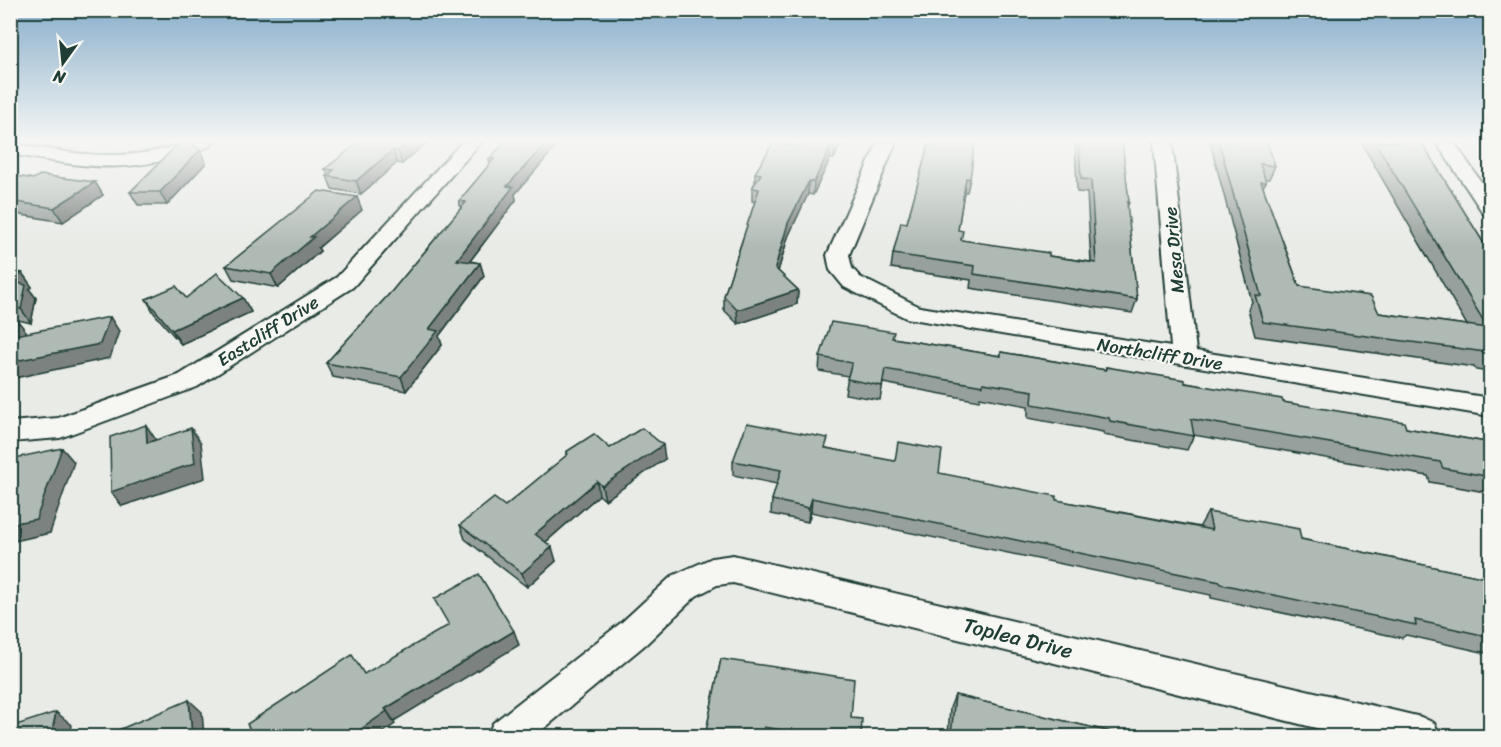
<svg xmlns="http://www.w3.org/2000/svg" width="1501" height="747" viewBox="0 0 1501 747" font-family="Sriracha,sans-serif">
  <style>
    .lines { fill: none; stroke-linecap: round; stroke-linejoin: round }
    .street-casing { stroke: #1f3d34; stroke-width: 4 }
    .street { fill: #f6f6f2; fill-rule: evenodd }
    .wall { fill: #97a09c; stroke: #1f3d34; stroke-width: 1.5 }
    .shaded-wall { fill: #7b827f; stroke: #1f3d34; stroke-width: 1.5 }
    .building { fill: #b0bab5; stroke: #1f3d34; stroke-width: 1.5 }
    .labels { text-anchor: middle; stroke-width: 4.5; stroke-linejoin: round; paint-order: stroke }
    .street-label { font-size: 18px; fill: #1f3d34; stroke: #f6f6f2 }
    .near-street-label { font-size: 21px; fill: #1f3d34; stroke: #f6f6f2 }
  </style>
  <rect width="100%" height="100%" fill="#e9ebe7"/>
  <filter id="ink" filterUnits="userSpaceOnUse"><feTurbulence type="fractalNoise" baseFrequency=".0167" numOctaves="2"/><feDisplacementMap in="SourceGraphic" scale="12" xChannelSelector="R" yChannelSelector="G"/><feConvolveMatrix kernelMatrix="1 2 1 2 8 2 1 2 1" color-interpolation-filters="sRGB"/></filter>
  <g filter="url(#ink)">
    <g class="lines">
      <g class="street-casing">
        <g id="street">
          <path d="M188,142H213L210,146C132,176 90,168 10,154V143C71,154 128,164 188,142Z"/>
          <polygon points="462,142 481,142 353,287 197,387 60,438 10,442 10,422 58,418 179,375 337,277"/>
          <polygon points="878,142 896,142 849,255 852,268 860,277 920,307 1171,347 1154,142 1172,142 1196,351 1490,398 1490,416 906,318 844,287 830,270 827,255"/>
          <polygon points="1436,142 1454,142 1490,195 1490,215 1483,213"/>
          <polygon points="733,555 1421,717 1434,723 1440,736 1348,736 733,583 717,585 696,596 646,644 535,736 487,736 493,723 622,622 672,576 712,558"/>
        </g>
      </g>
      <use href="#street" class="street"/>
    </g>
    <g class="wall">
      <polygon points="427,142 402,164 397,163 361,194 332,189 327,176 328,175 325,169"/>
      <polygon points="505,142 560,142 515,194 516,200 470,261 480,263 484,276 439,336 442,345 406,391 333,377 326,363 392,291 461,208 459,201 490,164 489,159"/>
      <polygon points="842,142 834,159 830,159 813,195 808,194 788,237 778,271 798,290 797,304 738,324 724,310 724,296 755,202 752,201 752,188 755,183 755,173 800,147"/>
      <polygon points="1075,142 1122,142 1129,202 1127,208 1137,299 1132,313 970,288 971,280 891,268 893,254 907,223 928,146 970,179 967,192 964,192 958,230 961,240 1049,256 1091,262 1087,193 1077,192"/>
      <polygon points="1210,142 1267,142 1275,166 1269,179 1265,179 1266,182 1263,187 1299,286 1379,313 1467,325 1362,144 1363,142 1421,142 1488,250 1487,251 1491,256 1491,372 1476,370 1474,367 1255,336 1248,309 1252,302"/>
      <polygon points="200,150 206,163 167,205 138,205 130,192"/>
      <polygon points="10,175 33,179 95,182 103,195 63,222 10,213"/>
      <polygon points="362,210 318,248 320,251 278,288 233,279 226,266"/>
      <polygon points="10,268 13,271 22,273 32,287 29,289 36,298 31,323 10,318"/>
      <polygon points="243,298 251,312 181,344 154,313 146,299"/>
      <polygon points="893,338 1000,356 1001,352 1105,370 1106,367 1283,402 1406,428 1491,443 1491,493 1430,482 1428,476 1194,435 1187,450 1104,435 1103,432 1028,418 1028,406 980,397 979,401 883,383 880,400 845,394 848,376 819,371 820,357"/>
      <polygon points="610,448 665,459 605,500 599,495 546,542 556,561 527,587 465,539 460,525 505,506 566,456 566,452"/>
      <polygon points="827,448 1056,500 1200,527 1200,526 1208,512 1301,539 1491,579 1491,654 1406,635 1402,638 1211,598 1211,595 811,512 808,522 771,514 772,500 777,484 733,475 733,461"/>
      <polygon points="721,659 851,718 861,736 705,736"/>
      <polygon points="955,695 1128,736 948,736 950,708"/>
    </g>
    <g class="shaded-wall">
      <polygon points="408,142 427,142 402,164 398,151"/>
      <polygon points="547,142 560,142 515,194 516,200 461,273 457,260 507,186"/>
      <polygon points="837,142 842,142 834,159 835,147"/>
      <polygon points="831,146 830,159 813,195 814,182"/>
      <polygon points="200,150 206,163 167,205 160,192"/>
      <polygon points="393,150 397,163 361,194 356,181"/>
      <polygon points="809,181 808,194 788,237 775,282 775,268 788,223"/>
      <polygon points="95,182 103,195 63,222 54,208"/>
      <polygon points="357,197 362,210 318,248 320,251 278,288 271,274 310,237"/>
      <polygon points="480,263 484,276 439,336 442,345 406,391 401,377 429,329"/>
      <polygon points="22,273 32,287 29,289 36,298 31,323 21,309 10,281"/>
      <polygon points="798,290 797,304 738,324 737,310"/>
      <polygon points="243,298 251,312 181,344 172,330"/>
      <polygon points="110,317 119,331 110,358 10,379 10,362"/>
      <polygon points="18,321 29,335 15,335"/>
      <polygon points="146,425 156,440 147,443"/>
      <polygon points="191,428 201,443 205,478 122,506 111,492"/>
      <polygon points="663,445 665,459 605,500 602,486"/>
      <polygon points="62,448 74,462 50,533 10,542 10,524"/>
      <polygon points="597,481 599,495 539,548 535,534"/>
      <polygon points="812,498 811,512 808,522 809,508"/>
      <polygon points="552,547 556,561 527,587 522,573"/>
      <polygon points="514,631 519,645 394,721 385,709"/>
      <polygon points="189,700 202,712 204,736 192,736"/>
      <polygon points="387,711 395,724 378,736 351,736"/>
      <polygon points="56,712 72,725 70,736 51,736"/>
    </g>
    <g class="building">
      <polygon points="186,142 190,142 200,150 160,192 130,192 178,144"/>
      <polygon points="359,142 408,142 398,151 393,150 356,181 327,176 334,170 325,169"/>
      <polygon points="505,142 547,142 507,186 513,187 457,260 480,263 429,329 438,331 401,377 326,363 392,291 466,202 459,201 494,159 489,159"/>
      <polygon points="802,142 837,142 835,147 831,146 814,182 809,181 788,223 775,268 798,290 737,310 724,296 759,189 752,188 761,174 755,173 773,143 800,147"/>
      <polygon points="935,142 975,142 970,179 966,178 958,230 963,231 961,240 1049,253 1049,256 1096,263 1091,180 1081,179 1079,142 1122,142 1129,202 1127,202 1137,299 974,274 975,266 893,254 901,222 907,223 928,146 934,147"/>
      <polygon points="1219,142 1267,142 1275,166 1260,164 1266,182 1261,182 1299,286 1371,296 1379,313 1488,328 1375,142 1421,142 1488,250 1486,249 1491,256 1491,356 1487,356 1485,352 1263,322 1255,295 1261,296"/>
      <polygon points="10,175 33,179 40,175 95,182 54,208 10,201"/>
      <polygon points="319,191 357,197 310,237 314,237 271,274 226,266"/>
      <polygon points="10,271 22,273 10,281"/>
      <polygon points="217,273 243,298 172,330 146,299 176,286 186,298"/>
      <polygon points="10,281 26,285 21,309 10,306"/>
      <polygon points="110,317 100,344 10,362 10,323 18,321 15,335"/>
      <polygon points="831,322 894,332 892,338 1001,356 1001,352 1106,370 1106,367 1185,380 1185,383 1282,399 1283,402 1404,422 1406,428 1491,443 1491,477 1443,468 1440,462 1191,419 1194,436 1110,421 1109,418 1032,404 1033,391 983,383 983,386 885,369 882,386 847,379 852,363 820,357"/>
      <polygon points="747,423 828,438 825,448 895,461 898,442 942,450 939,473 1056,496 1056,500 1212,530 1208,512 1299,529 1301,539 1491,579 1491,637 1415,620 1416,625 1221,584 1220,582 812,498 809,508 772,500 781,470 733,461"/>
      <polygon points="146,425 147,443 191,428 195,463 111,492 110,437"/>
      <polygon points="642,428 663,445 602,486 597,481 535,534 552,547 522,573 460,525 494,498 505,506 568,454 566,452 594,434 610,448"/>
      <polygon points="62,448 36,519 10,524 10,459"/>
      <polygon points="479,574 514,631 385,709 387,711 351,736 253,736 247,724 352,655 364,674 449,625 434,599"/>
      <polygon points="721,659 854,679 851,718 862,719 861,736 819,736 764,727 763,736 705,736"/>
      <polygon points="955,695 1128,736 951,736"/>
      <polygon points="189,700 192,736 104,736"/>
      <polygon points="56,712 51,736 10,736 10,727"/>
    </g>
  </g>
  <linearGradient id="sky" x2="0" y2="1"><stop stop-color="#88aecb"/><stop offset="0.57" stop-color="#f5f6f4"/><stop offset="1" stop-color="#f5f6f4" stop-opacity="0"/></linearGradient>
  <rect width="1501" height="247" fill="url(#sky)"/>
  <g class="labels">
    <g class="street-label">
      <text transform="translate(1174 250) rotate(-95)" y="6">Mesa Drive</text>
      <text transform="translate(268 331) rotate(-32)" y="6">Eastcliff Drive</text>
      <text transform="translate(1160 354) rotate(9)" y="6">Northcliff Drive</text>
    </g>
    <g class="near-street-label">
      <text transform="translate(1018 638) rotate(14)" y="7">Toplea Drive</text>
    </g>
  </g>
  <rect width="1501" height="747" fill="none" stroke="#f6f6f2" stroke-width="36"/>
  <rect x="18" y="18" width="1465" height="711" fill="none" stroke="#1f3d34" stroke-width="2" filter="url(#ink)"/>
  <g transform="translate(63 63) rotate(195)" stroke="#f6f6f2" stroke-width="4.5" paint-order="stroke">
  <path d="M0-4.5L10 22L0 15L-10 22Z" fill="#1f3d34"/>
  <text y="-9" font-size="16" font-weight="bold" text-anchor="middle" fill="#1f3d34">N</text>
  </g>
</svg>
